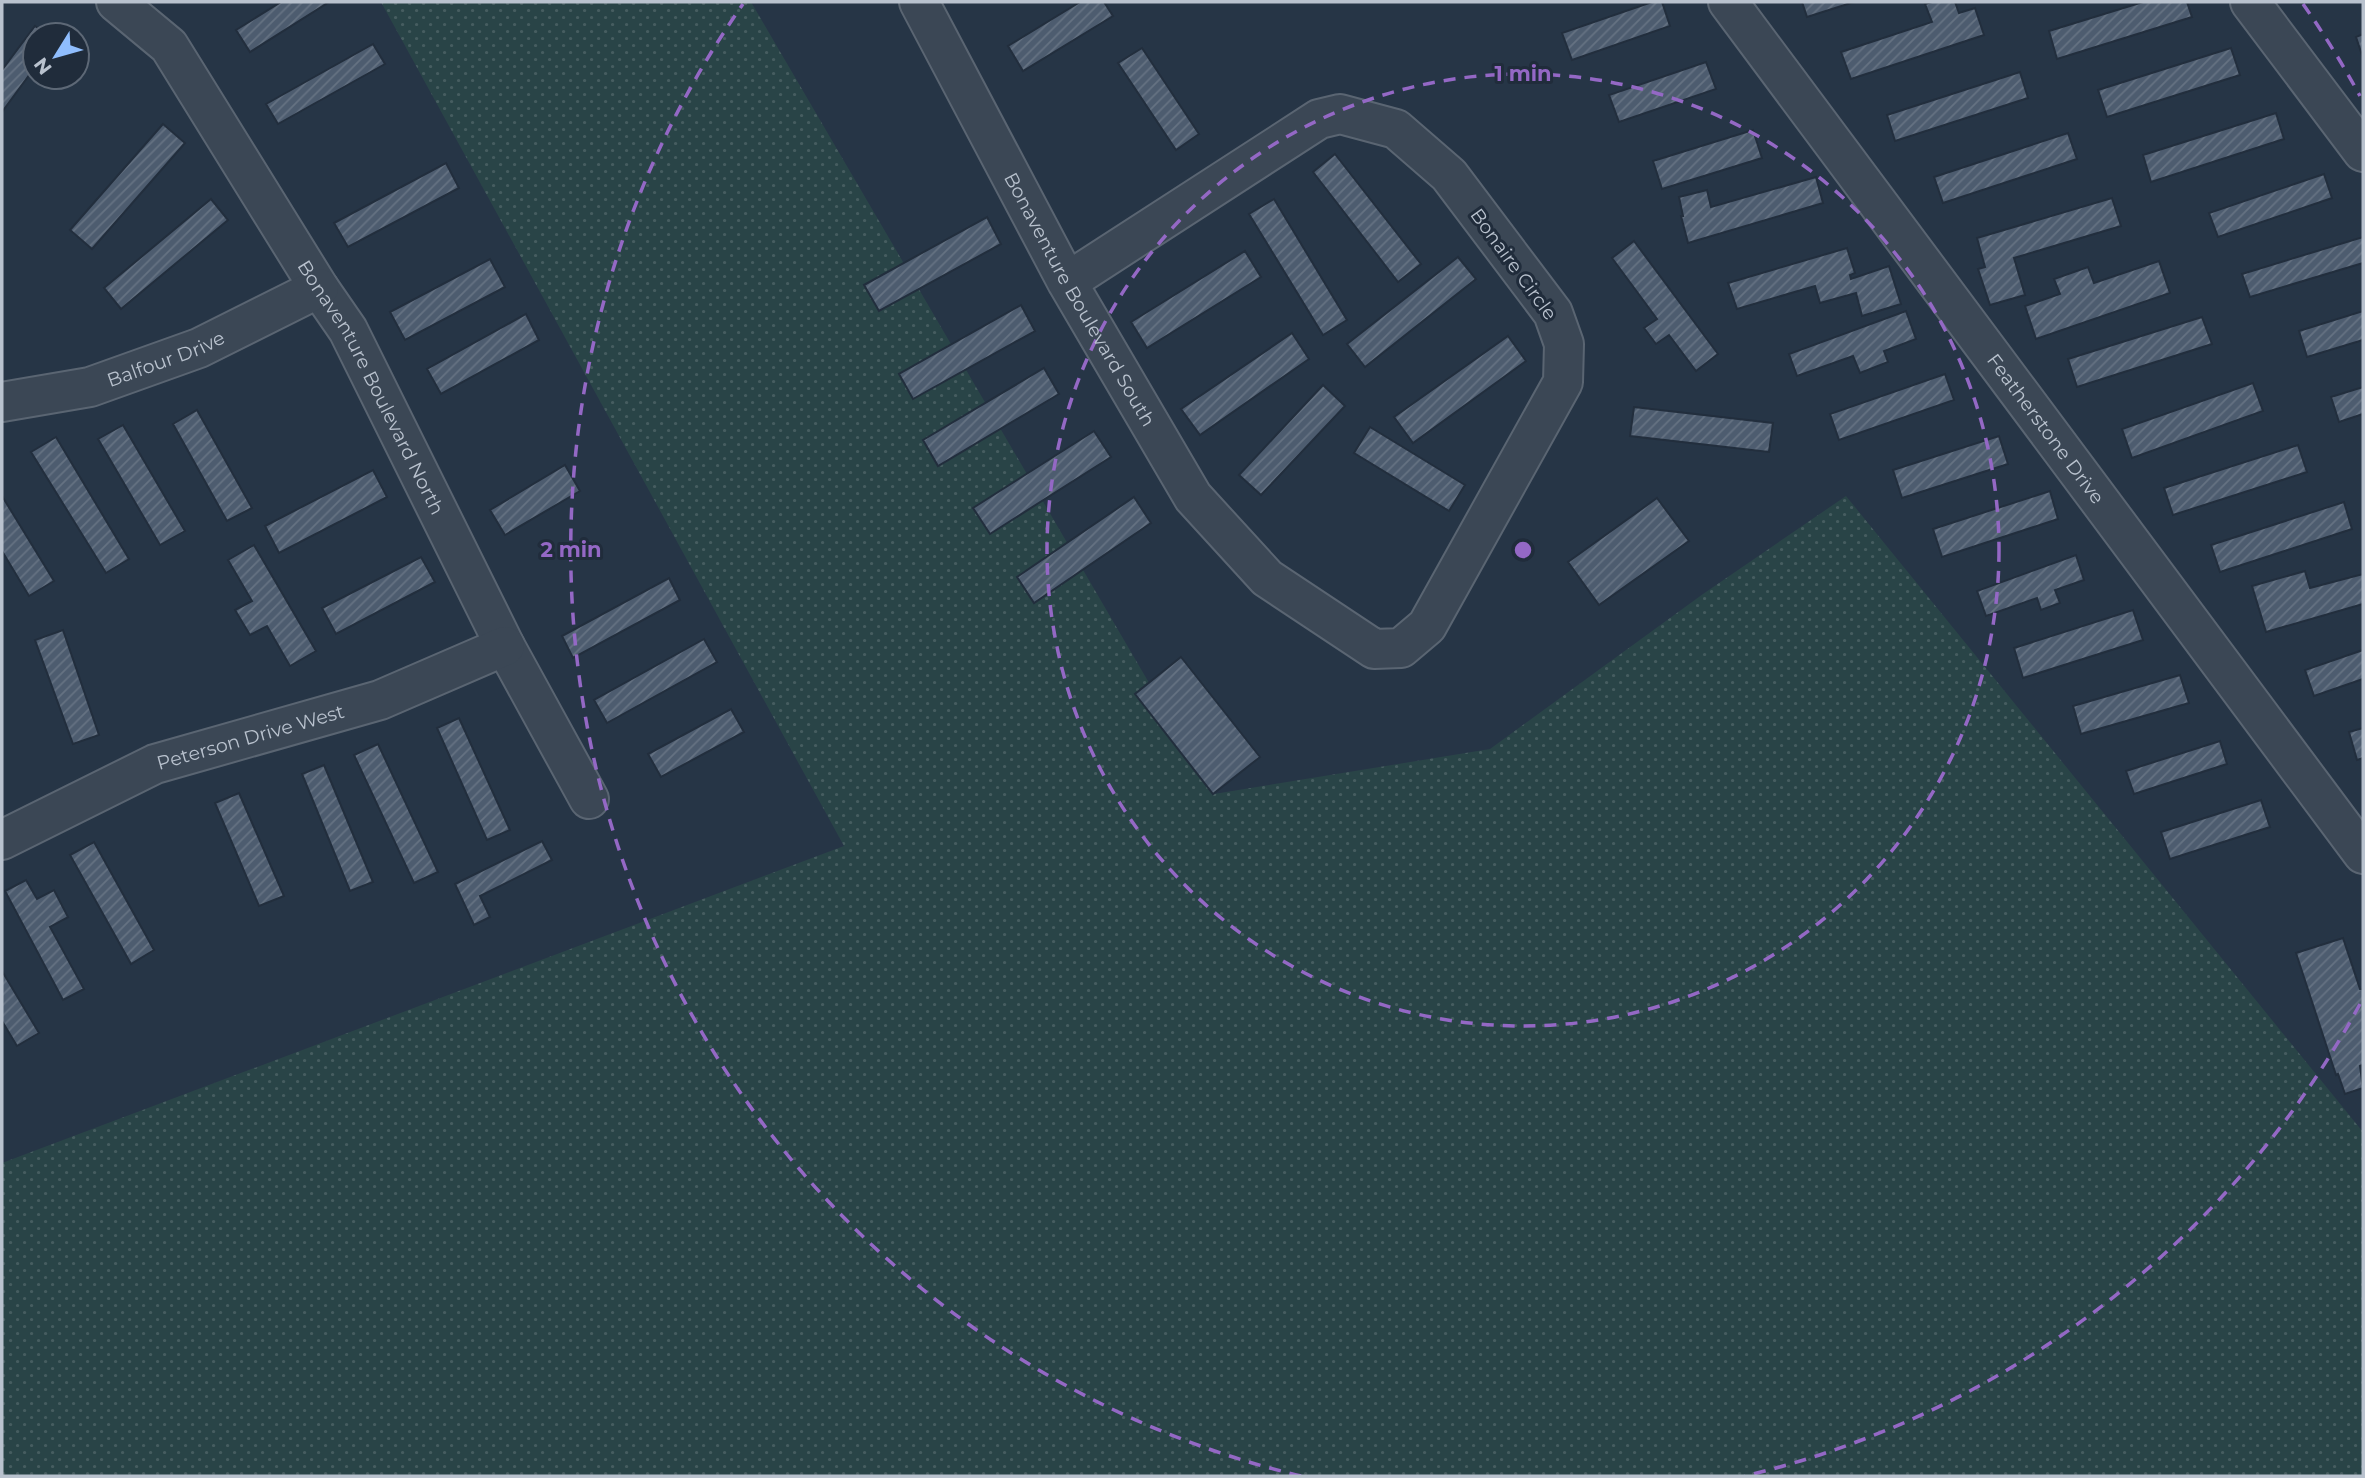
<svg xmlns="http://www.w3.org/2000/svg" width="2365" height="1478" viewBox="0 0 2365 1478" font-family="Montserrat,sans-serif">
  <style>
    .grass { fill: url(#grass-dots) }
    .building { fill: url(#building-hatch); stroke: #222e3d; stroke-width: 2 }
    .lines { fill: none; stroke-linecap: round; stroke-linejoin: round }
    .minor-casing { stroke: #5a6572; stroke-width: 42 }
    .minor { stroke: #3b4755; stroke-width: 38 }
    .ring { fill: none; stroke: #9468c5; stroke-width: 3.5; stroke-dasharray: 12 9 }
    .labels { text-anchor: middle; stroke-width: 6; stroke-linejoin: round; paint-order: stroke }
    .street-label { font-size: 19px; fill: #b9c2ce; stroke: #202c3b }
    .centre { fill: #9468c5; stroke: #202c3b; stroke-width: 3.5 }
    .ring-label { font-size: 21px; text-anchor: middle; font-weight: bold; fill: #9468c5; stroke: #202c3b; stroke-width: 6; stroke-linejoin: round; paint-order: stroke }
  </style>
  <defs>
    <pattern id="grass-dots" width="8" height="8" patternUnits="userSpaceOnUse" patternTransform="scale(1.75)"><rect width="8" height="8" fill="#294447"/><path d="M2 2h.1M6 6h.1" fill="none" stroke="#465d60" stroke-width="1.8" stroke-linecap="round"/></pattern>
    <pattern id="building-hatch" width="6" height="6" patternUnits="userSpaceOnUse" patternTransform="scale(1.75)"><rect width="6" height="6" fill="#4d5c6f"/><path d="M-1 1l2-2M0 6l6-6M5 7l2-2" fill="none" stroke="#657282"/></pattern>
  </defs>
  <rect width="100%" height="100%" fill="#263546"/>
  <polygon class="grass" points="381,2 751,2 1214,794 1490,749 1703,594 1846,496 2363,1132 2363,1476 2,1476 2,1163 844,846"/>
  <g class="building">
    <polygon points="281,2 329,2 250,52 236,30"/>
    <polygon points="1080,2 1104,2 1113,16 1023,71 1008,46"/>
    <polygon points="1652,2 1662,2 1670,26 1572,60 1562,33"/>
    <polygon points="1802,2 1854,2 1807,17"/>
    <polygon points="1932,2 1955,2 1959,13 1975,8 1984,35 1851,79 1841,52 1932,22 1925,4"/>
    <polygon points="2143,2 2187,2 2192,17 2057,59 2049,31"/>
    <polygon points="35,26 47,35 35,35 35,77 52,77 45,85 30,74 2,112 2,70"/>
    <polygon points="2363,34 2363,58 2356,37"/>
    <polygon points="373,44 385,64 278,124 266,104"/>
    <polygon points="1142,48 1199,134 1176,150 1118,63"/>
    <polygon points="2231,48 2240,75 2107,117 2098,90"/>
    <polygon points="1706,62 1716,89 1619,122 1609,95"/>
    <polygon points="2020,72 2028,98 1895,141 1887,115"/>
    <polygon points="2276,113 2284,139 2151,182 2143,155"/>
    <polygon points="163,124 185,143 92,249 70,230"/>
    <polygon points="1753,130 1762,158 1662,189 1653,161"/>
    <polygon points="2068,133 2077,159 1943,203 1934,177"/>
    <polygon points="1335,154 1421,264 1398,282 1313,172"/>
    <polygon points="446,163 459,188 348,247 334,223"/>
    <polygon points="2324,174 2332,198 2218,237 2209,213"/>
    <polygon points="1816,177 1823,203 1688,243 1681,216 1683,216 1679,197 1707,190 1711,207"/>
    <polygon points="2112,198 2121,226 2014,258 2025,295 1990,305 1978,269 1985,267 1977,238"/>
    <polygon points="211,199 228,220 121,309 104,288"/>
    <polygon points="1274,199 1347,320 1323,335 1249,214"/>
    <polygon points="987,217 1001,244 879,311 864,285"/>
    <polygon points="2363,237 2363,263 2250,297 2242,274"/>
    <polygon points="1634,241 1718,354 1696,371 1669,335 1656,344 1644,328 1657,319 1612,258"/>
    <polygon points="1847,248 1855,273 1850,275 1851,279 1889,266 1901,304 1862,316 1856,293 1820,303 1815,286 1737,309 1728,283"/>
    <polygon points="1245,251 1261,277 1147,348 1131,322"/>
    <polygon points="1458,257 1476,279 1365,367 1347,344"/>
    <polygon points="490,259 505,287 405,340 390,312"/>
    <polygon points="2159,261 2170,293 2036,339 2025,306 2060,294 2054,279 2088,267 2094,283"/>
    <polygon points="1021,305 1035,331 913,399 899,374"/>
    <polygon points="1906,311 1916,339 1884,351 1888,362 1860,373 1853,356 1797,376 1789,354"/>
    <polygon points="2363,311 2363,340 2307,357 2299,331"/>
    <polygon points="526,314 539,340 441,394 427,369"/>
    <polygon points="2202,317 2212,344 2077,387 2068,359"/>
    <polygon points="1292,333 1309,359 1200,435 1181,409"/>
    <polygon points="1508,336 1526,361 1413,443 1394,417"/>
    <polygon points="1044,368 1059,394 938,466 923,440"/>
    <polygon points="1945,374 1954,400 1839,440 1830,414"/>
    <polygon points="2253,383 2263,411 2132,458 2122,429"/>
    <polygon points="1323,385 1345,406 1261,495 1239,475"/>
    <polygon points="2363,387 2363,414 2339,422 2331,397"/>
    <polygon points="1634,407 1773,423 1769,452 1630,436"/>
    <polygon points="197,410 252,508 227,521 173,424"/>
    <polygon points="123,425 185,531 160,545 98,439"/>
    <polygon points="1370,427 1465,485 1449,511 1354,453"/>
    <polygon points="1094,431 1111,457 990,534 973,508"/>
    <polygon points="1999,436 2008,464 1902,498 1893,470"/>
    <polygon points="56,437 129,559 106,573 31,452"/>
    <polygon points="2298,445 2307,472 2173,515 2164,488"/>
    <polygon points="565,465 580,491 505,535 490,510"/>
    <polygon points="373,470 387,497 279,553 265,526"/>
    <polygon points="2050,491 2058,519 1942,557 1933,529"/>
    <polygon points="2,496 54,581 29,596 2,551"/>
    <polygon points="1134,497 1151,523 1034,603 1017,577"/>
    <polygon points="1657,498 1689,541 1599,605 1568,562"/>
    <polygon points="2344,502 2352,529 2220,572 2211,545"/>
    <polygon points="254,545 316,651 290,666 267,626 250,635 235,610 252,601 228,560"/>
    <polygon points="2076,555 2084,580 2055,590 2060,603 2041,610 2037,598 1986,616 1977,591"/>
    <polygon points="421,557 435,582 336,634 322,608"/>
    <polygon points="2305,571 2310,588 2363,574 2363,604 2266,632 2252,586"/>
    <polygon points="669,578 680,600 573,658 562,636"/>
    <polygon points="2133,610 2143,640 2023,678 2014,648"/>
    <polygon points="63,630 99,735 73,744 35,640"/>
    <polygon points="704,639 717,662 607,723 594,700"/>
    <polygon points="2363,650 2363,679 2314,696 2305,670"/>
    <polygon points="1181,657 1260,757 1213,794 1135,694"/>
    <polygon points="2180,675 2189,703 2081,734 2073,706"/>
    <polygon points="731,709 744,732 661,777 648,754"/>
    <polygon points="459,718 510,830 487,840 437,728"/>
    <polygon points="2363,728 2363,758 2357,760 2349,732"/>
    <polygon points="2220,741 2227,764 2134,794 2126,771"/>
    <polygon points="378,744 438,872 414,883 354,755"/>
    <polygon points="324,765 373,882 350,891 302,774"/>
    <polygon points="239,793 284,896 259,906 215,803"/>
    <polygon points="2261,800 2270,827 2170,859 2161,832"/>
    <polygon points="542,841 552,860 480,896 490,917 474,925 455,884"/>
    <polygon points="94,842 154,950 131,964 70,855"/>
    <polygon points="26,880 37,899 54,890 68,917 50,927 84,989 63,1000 5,891"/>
    <polygon points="2343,938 2360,989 2363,989 2363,1065 2360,1066 2363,1088 2345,1094 2338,1074 2336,1075 2296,953"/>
    <polygon points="2,971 39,1033 17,1046 2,1021"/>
  </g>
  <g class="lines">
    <g class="minor-casing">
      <g id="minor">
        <path id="s1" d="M116,2L169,46L319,288L348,330L505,646L589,799"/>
        <path id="s2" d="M919,2L1067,282L1193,497L1267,578L1374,649L1401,648L1427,626L1563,382L1564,344L1553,313L1449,175L1396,129L1340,114L1319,119L1067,282"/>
        <path id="s3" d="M1728,2L2363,854"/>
        <polyline points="2250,2 2363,152"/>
        <path id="s4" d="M2,402L90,387L199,348L319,288"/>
        <path id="s5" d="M2,840L155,764L380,700L505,646"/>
      </g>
    </g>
    <use href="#minor" class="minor"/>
  </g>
  <g class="ring">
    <circle cx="1523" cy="550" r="476"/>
    <path d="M2360 1004A952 952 0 0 1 1745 1476M1301 1476A952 952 0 0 1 743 4M2303 4A952 952 0 0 1 2360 96"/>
  </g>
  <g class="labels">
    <g class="street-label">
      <text transform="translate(1514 264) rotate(54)" y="7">Bonaire Circle</text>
      <text dy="7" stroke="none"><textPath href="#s2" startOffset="338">Bonaventure Boulevard South</textPath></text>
      <text dy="7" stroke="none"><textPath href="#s4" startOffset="170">Balfour Drive</textPath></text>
      <text dy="7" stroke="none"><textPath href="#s1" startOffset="466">Bonaventure Boulevard North</textPath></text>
      <text dy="7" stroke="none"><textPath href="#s3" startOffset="532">Featherstone Drive</textPath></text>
      <text dy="7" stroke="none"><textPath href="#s5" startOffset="270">Peterson Drive West</textPath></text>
    </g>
  </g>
  <circle cx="1523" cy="550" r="10" class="centre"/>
  <g class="ring-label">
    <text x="1523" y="81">1 min</text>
    <text x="571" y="557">2 min</text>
  </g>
  <rect width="2365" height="1478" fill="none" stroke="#b9c2ce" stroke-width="7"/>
  <g transform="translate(56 56) rotate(233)"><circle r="33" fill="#202c3b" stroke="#5d6876" stroke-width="2"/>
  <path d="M0-5L12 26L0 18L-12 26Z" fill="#8fbdfd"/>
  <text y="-10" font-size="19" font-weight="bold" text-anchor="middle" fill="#b9c2ce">N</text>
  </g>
</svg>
